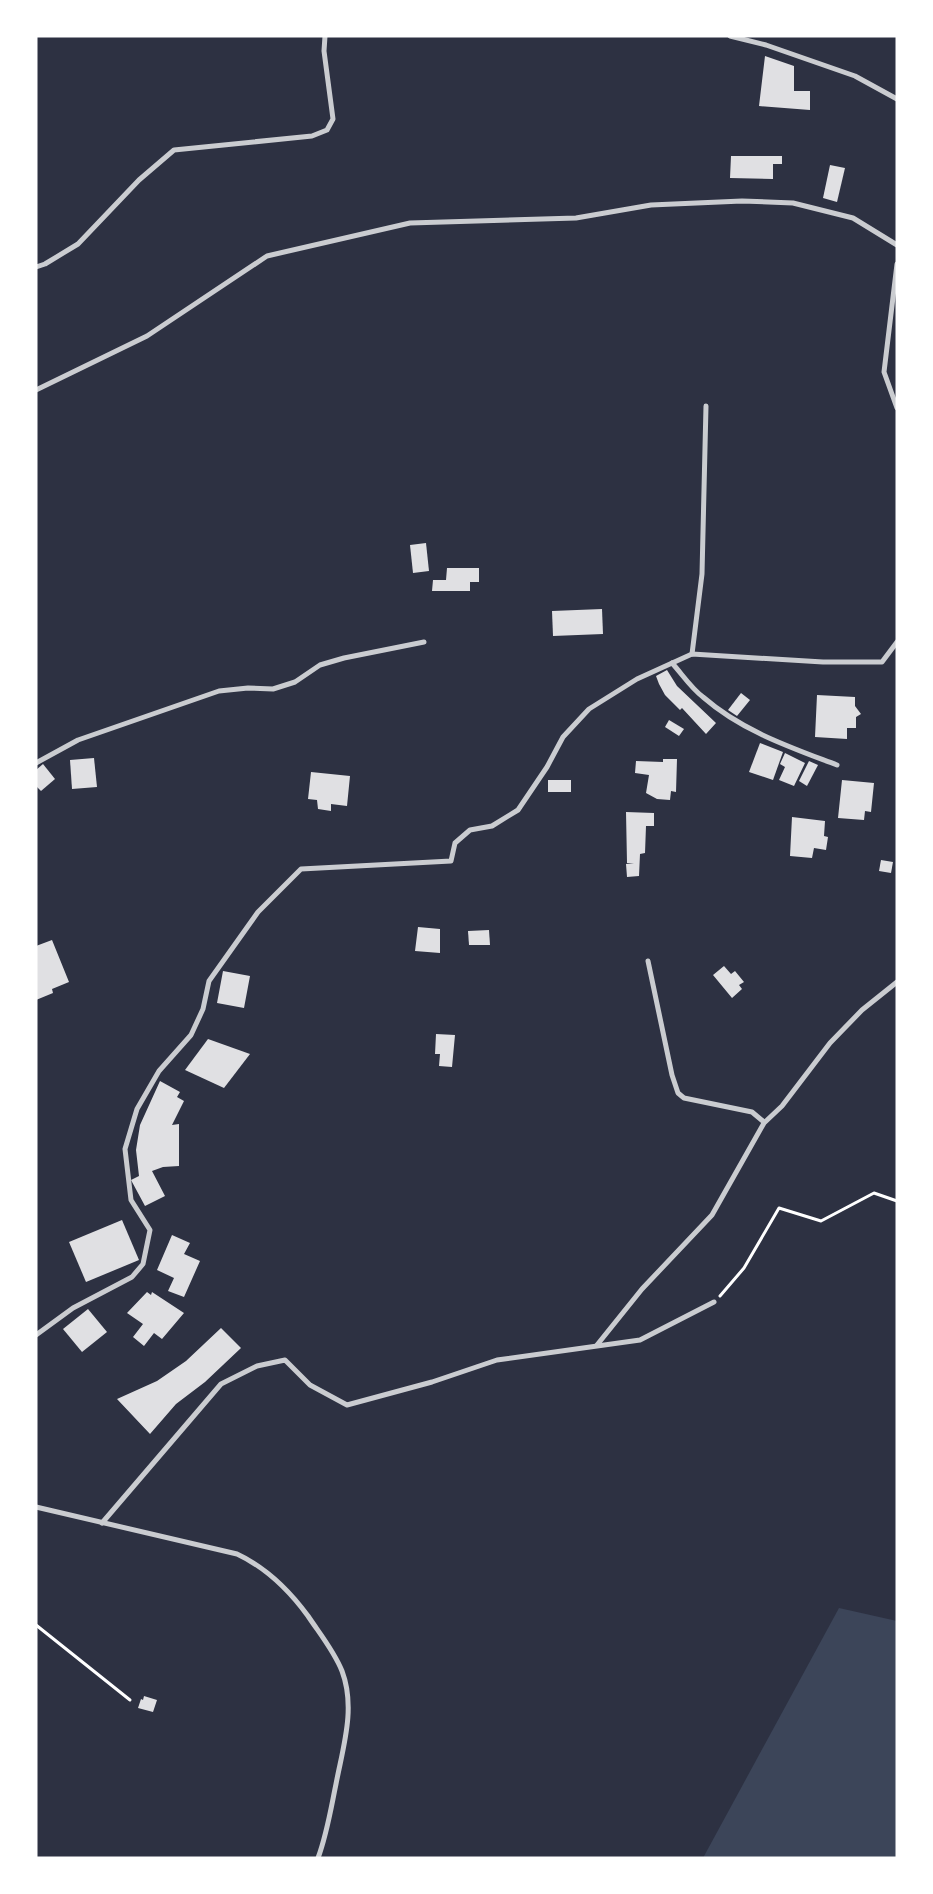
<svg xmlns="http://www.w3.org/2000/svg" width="933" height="1894" viewBox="0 0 933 1894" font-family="Manrope,sans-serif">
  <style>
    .green { fill: #3c4559 }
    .building { fill: #e0e0e3 }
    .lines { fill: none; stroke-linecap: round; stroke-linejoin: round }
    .path { stroke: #fff; stroke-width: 3 }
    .minor { stroke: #caccd0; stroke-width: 5 }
  </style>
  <rect width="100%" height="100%" fill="#2d3142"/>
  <polygon class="green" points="839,1608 897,1621 897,1858 703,1858"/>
  <g class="building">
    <polygon points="765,56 794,66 794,91 810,91 810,110 759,106"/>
    <polygon points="731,156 782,156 782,164 773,164 773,179 730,178"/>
    <polygon points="830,165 845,168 837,202 823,198"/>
    <polygon points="426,543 429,571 413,573 410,545"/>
    <polygon points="447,568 479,568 479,582 470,582 470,591 432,591 433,580 446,580"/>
    <polygon points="602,609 603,634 553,636 552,611"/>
    <polygon points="667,670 677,686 716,723 706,734 682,708 680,710 665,695 659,684 656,676"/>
    <polygon points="741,693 750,700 737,716 728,710"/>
    <polygon points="817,695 855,697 855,706 861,714 856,717 856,728 847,728 847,739 815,737"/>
    <polygon points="669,720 684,729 679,736 665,727"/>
    <polygon points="760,743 783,752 773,780 749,772"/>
    <polygon points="785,753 805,763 794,786 779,780 785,767 780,764"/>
    <polygon points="94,758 97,787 72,789 70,760"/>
    <polygon points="663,759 677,759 676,792 671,791 670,800 657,799 646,793 649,775 635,773 636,761 663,762"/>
    <polygon points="809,761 818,765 807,786 799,781"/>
    <polygon points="43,764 55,779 41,791 36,786 36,770"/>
    <polygon points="311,772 350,776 347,806 331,804 331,811 318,809 317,800 308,799"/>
    <rect x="548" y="780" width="23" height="12"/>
    <polygon points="842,780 874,783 871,812 865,811 864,820 838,818"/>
    <polygon points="626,812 654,813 654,826 646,826 645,853 640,854 639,876 627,877 626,864 634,863 627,863"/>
    <polygon points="792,817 825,821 824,836 828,837 826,850 814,848 812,858 790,856"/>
    <polygon points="881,860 893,862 891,873 879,871"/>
    <polygon points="418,927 440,929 440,953 415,951"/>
    <polygon points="489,930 490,945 469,945 468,931"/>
    <polygon points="52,940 69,982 52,989 53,993 36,1000 36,946"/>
    <polygon points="724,966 731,974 735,971 744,982 739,985 742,989 732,998 713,975"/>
    <polygon points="223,971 250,976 244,1008 217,1003"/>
    <polygon points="436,1034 455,1035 452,1067 439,1066 440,1054 435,1054"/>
    <polygon points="208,1039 250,1054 224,1088 185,1070"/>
    <polygon points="160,1081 180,1092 177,1097 184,1101 172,1125 179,1124 179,1166 163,1167 152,1171 165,1196 145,1206 131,1180 139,1176 136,1150 140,1125"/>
    <polygon points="122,1220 139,1260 86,1282 69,1242"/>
    <polygon points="172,1235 190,1243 184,1254 200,1261 184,1297 168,1291 174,1278 157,1270"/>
    <polygon points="147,1292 151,1295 152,1292 184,1313 162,1339 154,1333 144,1346 133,1337 143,1324 127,1313"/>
    <polygon points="88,1309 107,1332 82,1352 63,1329"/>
    <polygon points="221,1328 241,1348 205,1382 176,1404 150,1434 117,1399 157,1381 186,1361"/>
    <polygon points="144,1696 157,1700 153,1712 138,1708 141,1699 143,1700"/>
  </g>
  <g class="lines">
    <g class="path">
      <polyline points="720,1296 744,1268 779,1208 821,1221 874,1193 897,1201"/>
      <polyline points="36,1625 130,1700"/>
    </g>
    <g class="minor">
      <polyline points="730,36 766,45 855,76 897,99"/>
      <polyline points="897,264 884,372 897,408"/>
      <polyline points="36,267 45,264 78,244 139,180 174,150 312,136 327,130 333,119 324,51 325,36"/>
      <polyline points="36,390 147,336 267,256 410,223 576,218 651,205 742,201 793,203 853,218 897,245"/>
      <polyline points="692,654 702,574 706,406"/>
      <path d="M672,663C682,674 691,688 703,697C742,731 790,747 837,765"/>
      <polyline points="36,763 78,740 219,691 248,688 273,689 295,682 320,665 344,658 424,642"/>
      <polyline points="648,961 672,1075 678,1093 684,1098 752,1112 764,1122"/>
      <polyline points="36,1335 73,1308 132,1277 143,1264 150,1230 131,1200 125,1149 137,1109 159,1071 191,1035 203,1009 209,981 258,912 301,869 451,861 455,843 470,830 492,826 518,810 547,767 563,737 589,709 637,679 692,654 823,662 882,662 897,642"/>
      <polyline points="597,1345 642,1289 712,1215 764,1123 782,1106 830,1043 862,1010 897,982"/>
      <path d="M36,1507L237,1554C267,1568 289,1590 308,1616C320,1634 334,1651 342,1671C356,1708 343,1747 336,1784C331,1808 327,1834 318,1858"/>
      <polyline points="102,1523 221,1384 257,1366 285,1360 310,1385 347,1405 432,1382 497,1360 640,1340 714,1302"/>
    </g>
  </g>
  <rect width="933" height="1894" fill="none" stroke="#ffffff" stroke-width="75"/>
</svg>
